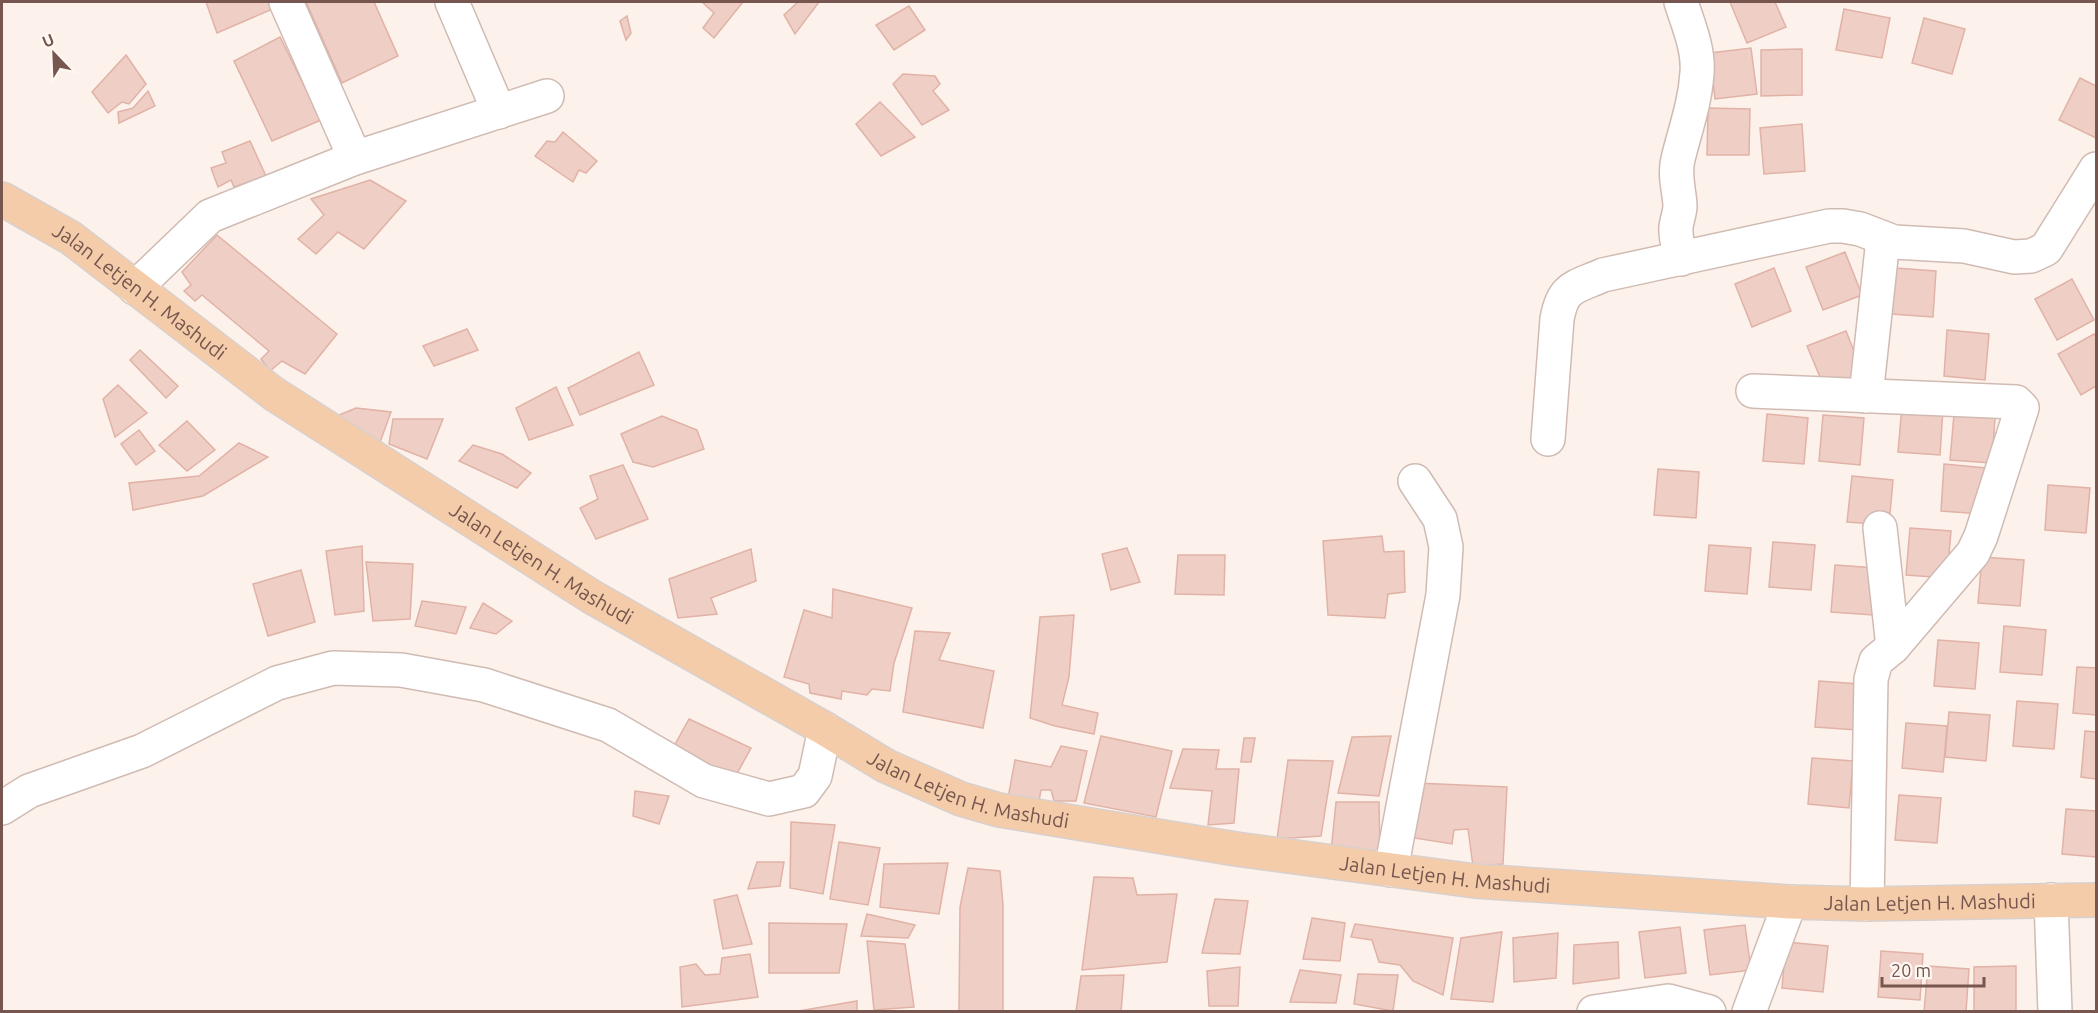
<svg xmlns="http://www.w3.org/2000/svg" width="2098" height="1013" viewBox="0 0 2098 1013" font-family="Ubuntu,sans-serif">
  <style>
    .building { fill: #efcec5; stroke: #e1b2a6; stroke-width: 1.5 }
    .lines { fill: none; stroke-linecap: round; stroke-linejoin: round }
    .minor-casing { stroke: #d0bbb3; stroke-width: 36 }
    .major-casing { stroke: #d9d0ce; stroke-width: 36 }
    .minor { stroke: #fff; stroke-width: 33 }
    .major { stroke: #f5cca9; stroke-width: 33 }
    .labels { text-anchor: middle; stroke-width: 4.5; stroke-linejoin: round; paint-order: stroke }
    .street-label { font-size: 20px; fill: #76564f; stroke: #fef7f2 }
  </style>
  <rect width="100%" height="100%" fill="#fcf2eb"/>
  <g class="building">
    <polygon points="206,2 271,2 275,8 217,33"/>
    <polygon points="306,2 374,2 398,56 342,83"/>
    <polygon points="702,2 743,2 714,38 703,28 714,13"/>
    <polygon points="798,2 819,2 795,34 784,15"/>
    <polygon points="1730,2 1775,2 1786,27 1747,43"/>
    <polygon points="909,6 925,30 894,50 876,25"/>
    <polygon points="1844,9 1890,18 1882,58 1836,50"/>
    <polygon points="627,16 631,33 626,40 620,21"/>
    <polygon points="1924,18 1965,29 1952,74 1912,63"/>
    <polygon points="280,37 321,120 272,141 234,61"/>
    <polygon points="1751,48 1757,94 1715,99 1710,53"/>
    <polygon points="1802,49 1802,95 1761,96 1761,50"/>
    <polygon points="126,55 146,84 129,104 122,102 108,113 92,92"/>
    <polygon points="903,74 935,76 940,84 933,91 949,110 922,125 893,84"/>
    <polygon points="2080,78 2096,86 2096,138 2059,120"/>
    <polygon points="148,91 155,106 119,123 118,112 133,108"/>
    <polygon points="880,102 915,137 881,156 856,124"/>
    <polygon points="1708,108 1750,109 1749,155 1707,155"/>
    <polygon points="1802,124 1805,171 1764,174 1760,128"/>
    <polygon points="563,132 597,161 586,173 579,170 573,182 535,156 547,141 555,142"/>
    <polygon points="250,141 266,176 234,187 231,180 218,187 211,168 226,163 222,152"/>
    <polygon points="370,180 406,201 364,249 338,232 316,254 298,239 324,215 311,199"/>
    <polygon points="217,235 337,334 305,374 282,361 270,371 261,359 269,351 202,295 195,301 184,291 191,285 182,272"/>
    <polygon points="1845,252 1862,295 1823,310 1806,267"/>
    <polygon points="1774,268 1791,311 1752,327 1735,284"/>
    <polygon points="1895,268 1936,271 1933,317 1891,314"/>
    <polygon points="2072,279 2094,320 2057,340 2035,299"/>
    <polygon points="467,329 478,350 434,366 423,346"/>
    <polygon points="1947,330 1989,334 1985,380 1944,376"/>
    <polygon points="1846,331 1863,374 1825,389 1807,346"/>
    <polygon points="2094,334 2096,338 2096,386 2081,395 2058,354"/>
    <polygon points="140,350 178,386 166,398 130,360"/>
    <polygon points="639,352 654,385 580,415 568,388"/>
    <polygon points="118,385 147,413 115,437 103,399"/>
    <polygon points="556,387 573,425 529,440 516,408"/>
    <polygon points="1902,406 1943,409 1940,455 1898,452"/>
    <polygon points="356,408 391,412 379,445 327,420"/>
    <polygon points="1767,414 1808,418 1804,464 1763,461"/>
    <polygon points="1954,414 1995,418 1992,463 1950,460"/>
    <polygon points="1823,415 1864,418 1860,465 1819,461"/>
    <polygon points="662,416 697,430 704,449 653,467 633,462 621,434"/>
    <polygon points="393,419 443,419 427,459 389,444"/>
    <polygon points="187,421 215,450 187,471 159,445"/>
    <polygon points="139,430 155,451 136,465 121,444"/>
    <polygon points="239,443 268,457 203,496 133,510 129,483 199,476"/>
    <polygon points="473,445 502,454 531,473 517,488 459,461"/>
    <polygon points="1944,464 1986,468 1982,514 1941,511"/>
    <polygon points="623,465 648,519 596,539 580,508 598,499 590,476"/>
    <polygon points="1658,469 1699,472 1696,518 1654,515"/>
    <polygon points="1852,476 1893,480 1889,525 1847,522"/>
    <polygon points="2048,485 2090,488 2086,533 2045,530"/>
    <polygon points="1910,528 1951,531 1947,578 1906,575"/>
    <polygon points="1382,536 1384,552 1404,551 1405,592 1388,594 1385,618 1328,615 1323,541"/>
    <polygon points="1773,542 1815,545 1811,590 1769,587"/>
    <polygon points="1709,545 1751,548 1747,594 1705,591"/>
    <polygon points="362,546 364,611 335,615 326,551"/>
    <polygon points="1127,548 1140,582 1111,590 1102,554"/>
    <polygon points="751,549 756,581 711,598 717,614 678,618 669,579"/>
    <polygon points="1178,555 1225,555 1224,595 1175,594"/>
    <polygon points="1982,557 2024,560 2020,606 1978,603"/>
    <polygon points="366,562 413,564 410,619 373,621"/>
    <polygon points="1835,565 1877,568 1873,615 1831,612"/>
    <polygon points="301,570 315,622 268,636 253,584"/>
    <polygon points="833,589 912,608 894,663 890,691 872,689 867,695 842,691 841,699 810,693 809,684 784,677 804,610 832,618"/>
    <polygon points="422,601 466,607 456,634 415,626"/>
    <polygon points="483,603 512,621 496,634 470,628"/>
    <polygon points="1074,615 1069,677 1062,705 1098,713 1094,734 1055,726 1030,718 1040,617"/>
    <polygon points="2004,626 2046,630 2042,675 2000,672"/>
    <polygon points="915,631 950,633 939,660 994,671 983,728 903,712"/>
    <polygon points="1938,640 1979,643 1975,689 1934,686"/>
    <polygon points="2077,667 2096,668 2096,715 2073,713"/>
    <polygon points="1819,681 1860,684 1857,730 1815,727"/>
    <polygon points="2017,701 2058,704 2054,749 2013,746"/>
    <polygon points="1949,712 1990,715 1986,761 1945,757"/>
    <polygon points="689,719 751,748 734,779 673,748"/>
    <polygon points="1906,723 1947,726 1943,772 1902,768"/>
    <polygon points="2085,731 2096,732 2096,779 2081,777"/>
    <polygon points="1101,736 1172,751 1156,817 1084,803"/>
    <polygon points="1391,736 1379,796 1338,793 1352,737"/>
    <polygon points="1244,738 1255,738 1251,762 1241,762"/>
    <polygon points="1061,746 1087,751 1076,801 1054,801 1051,790 1041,790 1039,801 1008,798 1015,760 1051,767"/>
    <polygon points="1183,749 1219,750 1216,769 1239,769 1234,823 1208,825 1212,791 1170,788"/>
    <polygon points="1812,758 1853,761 1849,808 1808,804"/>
    <polygon points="1288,760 1333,761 1321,836 1277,839"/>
    <polygon points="1416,783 1507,787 1503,864 1473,866 1468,829 1454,830 1452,844 1408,837"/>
    <polygon points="635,791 669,796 659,824 633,816"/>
    <polygon points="1899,795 1941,798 1937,843 1895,840"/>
    <polygon points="1336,802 1379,802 1380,855 1331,852"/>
    <polygon points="2066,809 2096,811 2096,857 2062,854"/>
    <polygon points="791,822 835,825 823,894 790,888"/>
    <polygon points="839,842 880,848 868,905 830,899"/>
    <polygon points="757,862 784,862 780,886 748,889"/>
    <polygon points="948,863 939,914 880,907 884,864"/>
    <polygon points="968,868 1000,871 1003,905 1003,1012 959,1012 960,907"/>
    <polygon points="1094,877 1133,878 1137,895 1177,894 1167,962 1082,970"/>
    <polygon points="737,895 752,944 723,949 714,900"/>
    <polygon points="1215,899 1248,901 1240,954 1202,953"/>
    <polygon points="867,914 915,925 908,938 861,936"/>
    <polygon points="1312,918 1345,923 1340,961 1303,959"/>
    <polygon points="769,923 847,924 839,973 769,973"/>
    <polygon points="1355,924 1453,938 1443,995 1413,981 1400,965 1379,962 1372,940 1351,937"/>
    <polygon points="1745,925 1751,970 1710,975 1704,930"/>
    <polygon points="1680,927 1686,973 1645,978 1639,932"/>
    <polygon points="1502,932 1493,1002 1451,999 1461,938"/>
    <polygon points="1558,933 1556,978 1514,982 1513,938"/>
    <polygon points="867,941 905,944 914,1007 874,1010"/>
    <polygon points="1618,942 1619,978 1573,984 1574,945"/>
    <polygon points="1786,942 1828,946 1823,992 1782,988"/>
    <polygon points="1881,951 1923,954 1920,1000 1878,997"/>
    <polygon points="750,954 758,997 682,1007 680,967 696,964 705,975 720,974 722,958"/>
    <polygon points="1928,966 1969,969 1966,1012 1924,1012"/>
    <polygon points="2016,966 2016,1012 1974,1012 1974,967"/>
    <polygon points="1240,967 1238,1006 1209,1006 1207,971"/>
    <polygon points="1300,970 1341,975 1336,1003 1290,1002"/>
    <polygon points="1358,974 1398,975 1393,1011 1354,1004"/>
    <polygon points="1124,975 1121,1012 1076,1012 1081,976"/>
    <polygon points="857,1001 857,1012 793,1012"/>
  </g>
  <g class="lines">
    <g class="minor-casing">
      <g id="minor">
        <polyline points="286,2 355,158"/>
        <polyline points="452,2 499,112"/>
        <path d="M1681,2C1688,24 1699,49 1697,73C1695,104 1685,130 1678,159C1674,175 1679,189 1680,205C1680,213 1677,219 1676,227C1675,237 1679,249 1681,259"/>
        <polyline points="135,288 210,216 355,158 547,96"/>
        <polyline points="1753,391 2016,402 2022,408 1981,536 1973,553 1893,647 1876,661 1871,679 1867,904"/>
        <polyline points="1866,396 1883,239"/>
        <path d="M1548,439L1557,319C1563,286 1574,288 1603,275L1829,226H1843L1860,229L1894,242L1964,246L2014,257L2031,256L2046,249L2096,169"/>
        <polyline points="1880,528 1893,647"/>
        <polyline points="2,808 29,791 142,751 277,683 333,668 401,670 484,685 608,725 704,781 769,799 804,791 815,776 825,729"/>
        <polyline points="1391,870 1443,595 1446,547 1440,519 1415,481"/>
        <polyline points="2051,900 2055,1012"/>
        <polyline points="1594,1012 1668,1001 1709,1012"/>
        <polyline points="1749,1012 1790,902"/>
      </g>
    </g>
    <g class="major-casing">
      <g id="major">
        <path id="s1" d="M2,199L71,238L274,394L592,597L825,729L886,766L961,799L999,810L1236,849L1475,881L1790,902L1867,904L2096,900"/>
      </g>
    </g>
    <use href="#minor" class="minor"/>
    <use href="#major" class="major"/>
  </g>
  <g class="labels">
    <g class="street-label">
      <text dy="7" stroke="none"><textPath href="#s1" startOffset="166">Jalan Letjen H. Mashudi</textPath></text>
      <text dy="7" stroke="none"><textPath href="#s1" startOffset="652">Jalan Letjen H. Mashudi</textPath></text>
      <text dy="7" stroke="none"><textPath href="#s1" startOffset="1138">Jalan Letjen H. Mashudi</textPath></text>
      <text dy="7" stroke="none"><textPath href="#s1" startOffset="1624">Jalan Letjen H. Mashudi</textPath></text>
      <text dy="7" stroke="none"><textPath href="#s1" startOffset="2110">Jalan Letjen H. Mashudi</textPath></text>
    </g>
  </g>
  <rect width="2098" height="1013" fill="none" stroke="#76564f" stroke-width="6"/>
  <g transform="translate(54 54) rotate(337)" stroke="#fef7f2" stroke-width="4.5" paint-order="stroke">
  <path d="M0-4.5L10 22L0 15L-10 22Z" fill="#76564f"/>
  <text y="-9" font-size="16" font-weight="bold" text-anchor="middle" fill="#76564f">U</text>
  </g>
  <path d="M1882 977v9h102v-9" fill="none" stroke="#76564f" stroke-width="3"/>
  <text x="1891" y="977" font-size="18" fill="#76564f" stroke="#fef7f2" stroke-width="4.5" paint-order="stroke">20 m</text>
</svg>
